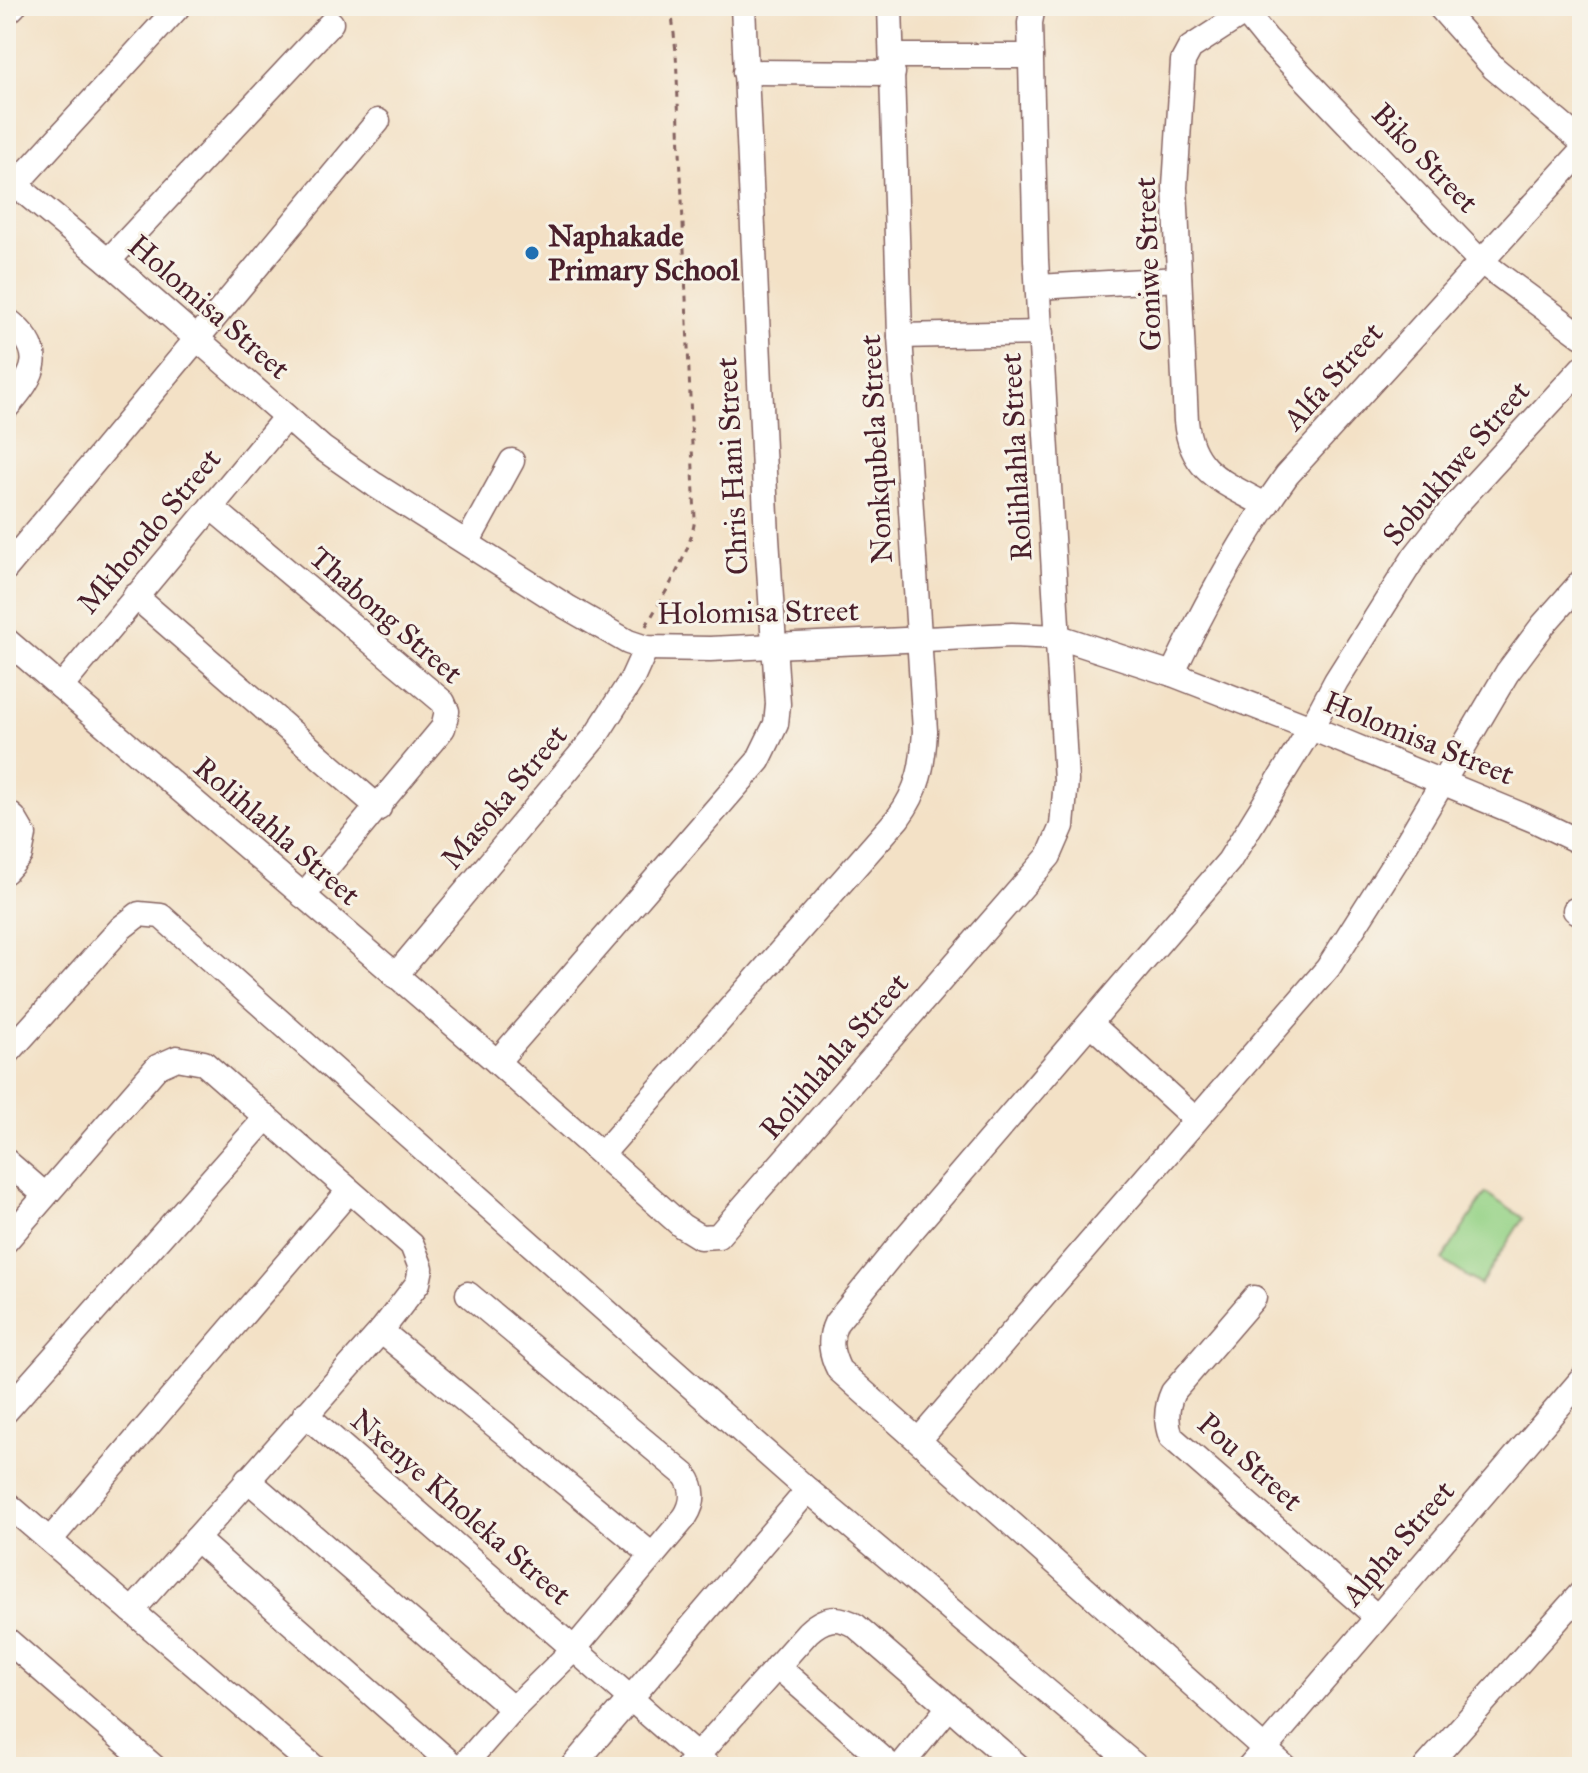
<svg xmlns="http://www.w3.org/2000/svg" width="1588" height="1773" viewBox="0 0 1588 1773" font-family="'IM FELL Great Primer',serif">
  <style>
    .green { fill: #97d388; stroke: #70795a; stroke-width: 2 }
    .lines { fill: none; stroke-linecap: round; stroke-linejoin: round }
    .minor-casing { stroke: #856361; stroke-width: 27 }
    .path { stroke: #856361; stroke-width: 3; stroke-dasharray: 6 6; stroke-linecap: butt }
    .minor { stroke: #fff; stroke-width: 24 }
    .poi-dot { fill: #1f6fb2; stroke: #f7f3e8; stroke-width: 3 }
    .labels { text-anchor: middle; stroke-width: 6; stroke-linejoin: round; paint-order: stroke }
    .street-label { font-size: 30px; fill: #4a1f2b; stroke: #f7f3e8 }
    .poi-label { font-size: 30px; font-weight: bold; fill: #4a1f2b; stroke: #f7f3e8; text-anchor: start }
  </style>
  <rect width="100%" height="100%" fill="#f7f3e8"/>
  <filter id="ink" filterUnits="userSpaceOnUse"><feTurbulence type="fractalNoise" baseFrequency=".0125" numOctaves="2"/><feDisplacementMap in="SourceGraphic" scale="16" xChannelSelector="R" yChannelSelector="G"/><feConvolveMatrix kernelMatrix="1 2 1 2 8 2 1 2 1" color-interpolation-filters="sRGB"/></filter>
  <filter id="wash" filterUnits="userSpaceOnUse"><feTurbulence type="fractalNoise" baseFrequency=".006" numOctaves="4" result="noise"/><feDisplacementMap in="SourceGraphic" scale="32" xChannelSelector="R" yChannelSelector="G"/><feGaussianBlur stdDeviation="1.8" result="paint"/><feColorMatrix in="noise" values="0 0 0 0 0 0 0 0 0 0 0 0 0 0 0 0 0 1.4 0 .05"/><feComposite in="paint" operator="in"/></filter>
  <g filter="url(#wash)">
    <rect width="100%" height="100%" fill="#f3e1c6"/>
    <polygon class="green" points="1486,1193 1523,1218 1480,1285 1442,1260"/>
  </g>
  <g filter="url(#ink)">
    <g class="lines">
      <g class="minor-casing">
        <g id="minor">
          <polyline points="1240,6 1266,38 1480,261 1582,336"/>
          <path d="M1255,6L1190,48L1183,61L1175,187L1186,421C1191,473 1224,482 1265,505"/>
          <polyline points="1439,6 1494,68 1582,142"/>
          <polyline points="6,14 14,6"/>
          <polyline points="892,56 1031,56"/>
          <polyline points="745,72 893,73"/>
          <polyline points="6,177 108,261 322,448 375,485 567,607 628,642 646,648 710,649 1012,635 1059,637 1172,674 1311,728 1536,821 1582,843"/>
          <polyline points="6,195 179,6"/>
          <polyline points="108,261 331,23"/>
          <polyline points="1038,287 1179,279"/>
          <path d="M6,319C49,351 36,374 6,408"/>
          <polyline points="900,336 1041,333"/>
          <polyline points="211,507 443,702 447,711 443,728 303,896"/>
          <polyline points="467,543 512,461"/>
          <polyline points="6,568 378,121"/>
          <polyline points="135,596 379,808"/>
          <polyline points="6,640 497,1062 682,1226 700,1237 718,1236 1049,856 1062,826 1066,781 1036,260 1030,23 1033,6"/>
          <path d="M1172,674C1205,605 1242,537 1287,475L1582,151"/>
          <polyline points="61,687 286,417"/>
          <polyline points="6,811 14,818 24,835 20,855 6,871"/>
          <polyline points="1575,910 1582,914"/>
          <polyline points="395,976 595,737 632,679 646,648"/>
          <polyline points="1091,1024 1195,1119"/>
          <polyline points="6,1055 121,928 139,914 161,916 808,1490 1137,1767"/>
          <polyline points="497,1062 758,761 776,724 778,704 767,538 743,6"/>
          <path d="M602,1154L898,818C919,790 923,765 925,731L900,336L890,6"/>
          <polyline points="6,1161 45,1195"/>
          <polyline points="6,1241 157,1067 177,1058 204,1063 412,1245 421,1268 418,1283 381,1331 132,1611"/>
          <path d="M1254,1298L1173,1392C1166,1407 1165,1421 1171,1437L1377,1617"/>
          <polyline points="381,1331 652,1555"/>
          <polyline points="6,1411 266,1118"/>
          <polyline points="305,1414 709,1767"/>
          <polyline points="919,1440 1328,968 1399,856 1507,673 1543,625 1582,581"/>
          <polyline points="247,1479 513,1709"/>
          <polyline points="6,1503 314,1767"/>
          <polyline points="196,1539 455,1767"/>
          <polyline points="50,1540 349,1191"/>
          <polyline points="6,1639 154,1767"/>
          <polyline points="777,1666 892,1767"/>
          <path d="M688,1766L808,1632C824,1617 838,1615 856,1626L1019,1767"/>
          <path d="M462,1767L513,1709L575,1648L685,1517C694,1503 695,1489 685,1475L468,1294"/>
          <polyline points="572,1767 808,1490"/>
          <polyline points="900,1767 949,1707"/>
          <polyline points="1249,1767 1582,1379"/>
          <path d="M1285,1767L839,1370C831,1354 828,1340 836,1323L901,1243L1229,861L1311,728L1336,681L1415,556L1452,509L1582,368"/>
          <polyline points="1426,1767 1582,1592"/>
        </g>
      </g>
      <path class="path" d="M646,626C665,592 689,558 695,519L676,52L671,6"/>
      <use href="#minor" class="minor"/>
    </g>
  </g>
  <circle class="poi-dot" cx="532" cy="253" r="8"/>
  <g class="labels">
    <g class="street-label">
      <text transform="translate(1425 158) rotate(46)" y="10">Biko Street</text>
      <text transform="translate(1148 264) rotate(-92)" y="10">Goniwe Street</text>
      <text transform="translate(209 307) rotate(41)" y="10">Holomisa Street</text>
      <text transform="translate(1333 376) rotate(-48)" y="10">Alfa Street</text>
      <text transform="translate(876 449) rotate(-93)" y="10">Nonkqubela Street</text>
      <text transform="translate(1016 457) rotate(-93)" y="10">Rolihlahla Street</text>
      <text transform="translate(1456 463) rotate(-49)" y="10">Sobukhwe Street</text>
      <text transform="translate(732 466) rotate(-93)" y="10">Chris Hani Street</text>
      <text transform="translate(149 531) rotate(-50)" y="10">Mkhondo Street</text>
      <text transform="translate(758 612) rotate(-1)" y="10">Holomisa Street</text>
      <text transform="translate(386 615) rotate(41)" y="10">Thabong Street</text>
      <text transform="translate(1419 738) rotate(22)" y="10">Holomisa Street</text>
      <text transform="translate(504 797) rotate(-50)" y="10">Masoka Street</text>
      <text transform="translate(277 831) rotate(41)" y="10">Rolihlahla Street</text>
      <text transform="translate(834 1056) rotate(-49)" y="10">Rolihlahla Street</text>
      <text transform="translate(1250 1462) rotate(42)" y="10">Pou Street</text>
      <text transform="translate(461 1507) rotate(41)" y="10">Nxenye Kholeka Street</text>
      <text transform="translate(1398 1543) rotate(-49)" y="10">Alpha Street</text>
    </g>
    <g class="poi-label">
      <text x="548" y="246">Naphakade<tspan x="548" dy="34">Primary School</tspan></text>
    </g>
  </g>
  <rect width="1588" height="1773" fill="none" stroke="#f7f3e8" stroke-width="32"/>
</svg>
